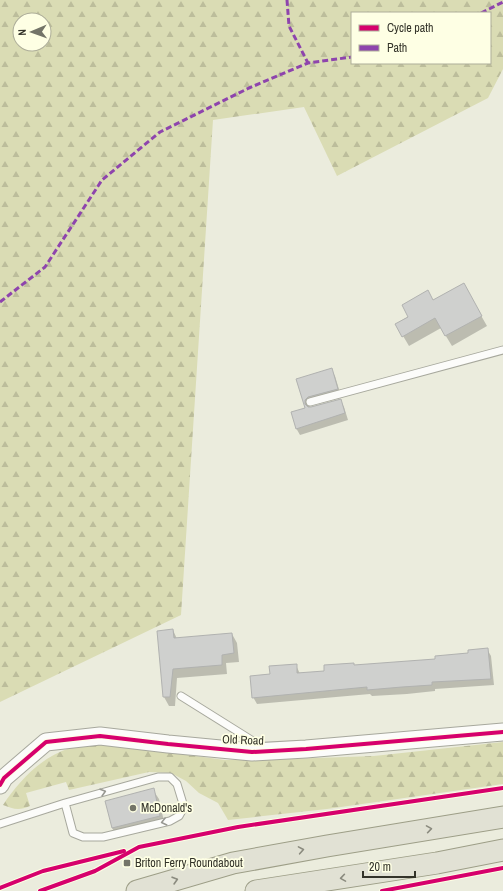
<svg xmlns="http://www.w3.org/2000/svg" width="503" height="891" viewBox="0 0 503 891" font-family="'Archivo Narrow',sans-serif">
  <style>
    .forest { fill: url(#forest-firs); fill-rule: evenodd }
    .shadow { fill: #0003 }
    .building { fill: #cfd0ce; stroke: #b1b2b0 }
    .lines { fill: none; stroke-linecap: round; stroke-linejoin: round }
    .service-casing { stroke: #a7a89d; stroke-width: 9 }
    .tertiary-casing { stroke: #a7a89d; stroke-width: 19 }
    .primary-casing { stroke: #9d9e87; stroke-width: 23 }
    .service { stroke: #fcfcfa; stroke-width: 7 }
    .tertiary { stroke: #fcfcfa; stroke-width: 17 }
    .primary { stroke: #e1e1d4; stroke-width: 21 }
    .quiet { stroke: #8e44ad; stroke-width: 3; stroke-dasharray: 6 3; stroke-linecap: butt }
    .cycleway-casing { stroke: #feffe4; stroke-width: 6 }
    .cycleway { stroke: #d6006c; stroke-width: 4 }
    .oneway { stroke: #989892 }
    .oneway2 { stroke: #8a8a7e }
    .poi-dot { fill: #737468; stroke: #feffe4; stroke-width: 1.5 }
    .labels { text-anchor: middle; stroke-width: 3.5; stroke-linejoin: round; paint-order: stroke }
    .street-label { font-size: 12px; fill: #333329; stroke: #feffe4 }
    .poi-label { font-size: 12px; fill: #333329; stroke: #feffe4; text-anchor: start }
  </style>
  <defs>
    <pattern id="forest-firs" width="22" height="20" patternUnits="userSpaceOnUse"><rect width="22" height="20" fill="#dadcb4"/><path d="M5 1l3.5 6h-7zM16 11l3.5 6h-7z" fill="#bcbd9b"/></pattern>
  </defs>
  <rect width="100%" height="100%" fill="#ebecdd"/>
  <g class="forest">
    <path d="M0,0H503V69L488,98L337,176L304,107L213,120L181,615L0,702ZM352,13H490V63H352ZM20,20H44V44H20Z"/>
    <path d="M503,742V784L327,809L228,820L218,803L199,793L186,781L171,773L149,772L69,790L66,782L26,793L30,806C19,811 13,809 3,805C19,781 41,757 70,748C82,745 95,745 107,744L225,760H258L374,756Z"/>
  </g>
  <g class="shadow">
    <polygon points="463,284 487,326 452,346 441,328 409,346 396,324 433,301"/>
    <polygon points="331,369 335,376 341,396 312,404 308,408 340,400 344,407 348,420 300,435 296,428 306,409 297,380"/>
    <polygon points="173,630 177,639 232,634 237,643 239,662 226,663 227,674 177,678 175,706 169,706 164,697"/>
    <polygon points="487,649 491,656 494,685 435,689 435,691 407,694 372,696 370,694 257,704 253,697 271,675 296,665 300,674 325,672 353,664 354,666 436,660 469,654"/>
    <polygon points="153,790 159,799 165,826 118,837 112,828"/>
  </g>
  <g class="building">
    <polygon points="464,283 482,316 445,336 435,318 402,337 395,324 408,317 402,305 428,290 433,300"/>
    <polygon points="332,368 338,389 308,397 305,400 305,404 308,407 311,407 341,399 345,413 296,429 291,412 305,408 296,379"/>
    <polygon points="173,629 174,638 232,633 234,653 222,655 222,665 173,669 170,697 163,697 157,631"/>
    <polygon points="488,648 491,679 432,682 432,685 402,687 367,690 367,687 252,698 250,676 270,674 269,666 297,664 297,673 324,671 324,665 354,663 354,665 435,659 435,656 468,653 468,650"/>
    <polygon points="154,788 160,816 112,828 105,801"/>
  </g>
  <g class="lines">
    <g class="service-casing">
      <g id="service">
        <polyline points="310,402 503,350"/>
        <polyline points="181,696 264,748"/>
        <polyline points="0,824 65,803 73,833 83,837 103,837 170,821 179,816 184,807 177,784 170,777 158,777 65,803"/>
      </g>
    </g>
    <g class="tertiary-casing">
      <polyline id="tertiary" points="0,785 4,778 46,742 100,736 168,744 252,752 306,749 503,732"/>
    </g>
    <g class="primary-casing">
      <g id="primary">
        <polyline points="137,891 233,863 327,846 503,817"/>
        <polyline points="256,891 437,863 503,850"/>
      </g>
    </g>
    <use href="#service" class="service"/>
    <use href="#tertiary" class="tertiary"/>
    <use href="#primary" class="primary"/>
    <g class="quiet">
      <polyline points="287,0 289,26 308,63"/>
      <polyline points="481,13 503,2"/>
      <polyline points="0,302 45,267 102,180 160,132 249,88 308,63 352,57"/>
    </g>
    <g class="cycleway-casing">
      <g id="cycleway">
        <polyline points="0,785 4,778 46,742 100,736 168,744 252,752 306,749 503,732"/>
        <polyline points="0,888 43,871 124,851"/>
        <polyline points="40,891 95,871 139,847 238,827 503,788"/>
        <polyline points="382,891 503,868"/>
      </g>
    </g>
    <use href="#cycleway" class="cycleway"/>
  </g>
  <defs><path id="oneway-chevron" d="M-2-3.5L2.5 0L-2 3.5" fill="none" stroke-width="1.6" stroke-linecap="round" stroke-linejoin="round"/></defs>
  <g class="oneway">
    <use href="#oneway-chevron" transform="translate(103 792) rotate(-16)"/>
    <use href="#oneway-chevron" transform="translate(164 822) rotate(166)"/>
  </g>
  <g class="oneway2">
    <use href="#oneway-chevron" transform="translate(429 829) rotate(-9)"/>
    <use href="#oneway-chevron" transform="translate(301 850) rotate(-10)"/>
    <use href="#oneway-chevron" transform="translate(343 878) rotate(171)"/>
    <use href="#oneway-chevron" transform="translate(175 880) rotate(-16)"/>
  </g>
  <g class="poi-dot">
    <circle cx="133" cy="808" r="4"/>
    <rect x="123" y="859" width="8" height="8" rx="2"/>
  </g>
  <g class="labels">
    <g class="street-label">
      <text transform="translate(243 740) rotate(2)" y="4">Old Road</text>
    </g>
    <g class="poi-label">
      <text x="141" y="812">McDonald's</text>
      <text x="135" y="867">Briton Ferry Roundabout</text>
    </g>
  </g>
  <rect x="351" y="12" width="140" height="52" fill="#feffe4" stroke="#adad99"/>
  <rect x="359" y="25" width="20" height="6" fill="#d6006c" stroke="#adad99"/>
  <text x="387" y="32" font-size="12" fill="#333329">Cycle path</text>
  <rect x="359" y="45" width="20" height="6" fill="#8e44ad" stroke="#adad99"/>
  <text x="387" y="52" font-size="12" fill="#333329">Path</text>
  <g transform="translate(32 32) rotate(268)"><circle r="19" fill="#feffe4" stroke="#adad99"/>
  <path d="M0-3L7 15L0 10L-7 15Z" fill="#737468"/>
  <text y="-6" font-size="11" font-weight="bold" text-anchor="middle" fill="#333329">N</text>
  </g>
  <path d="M363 871v6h52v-6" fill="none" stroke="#333329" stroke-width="2"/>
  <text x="369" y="871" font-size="12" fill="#333329" stroke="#feffe4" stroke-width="3" paint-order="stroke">20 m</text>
</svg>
